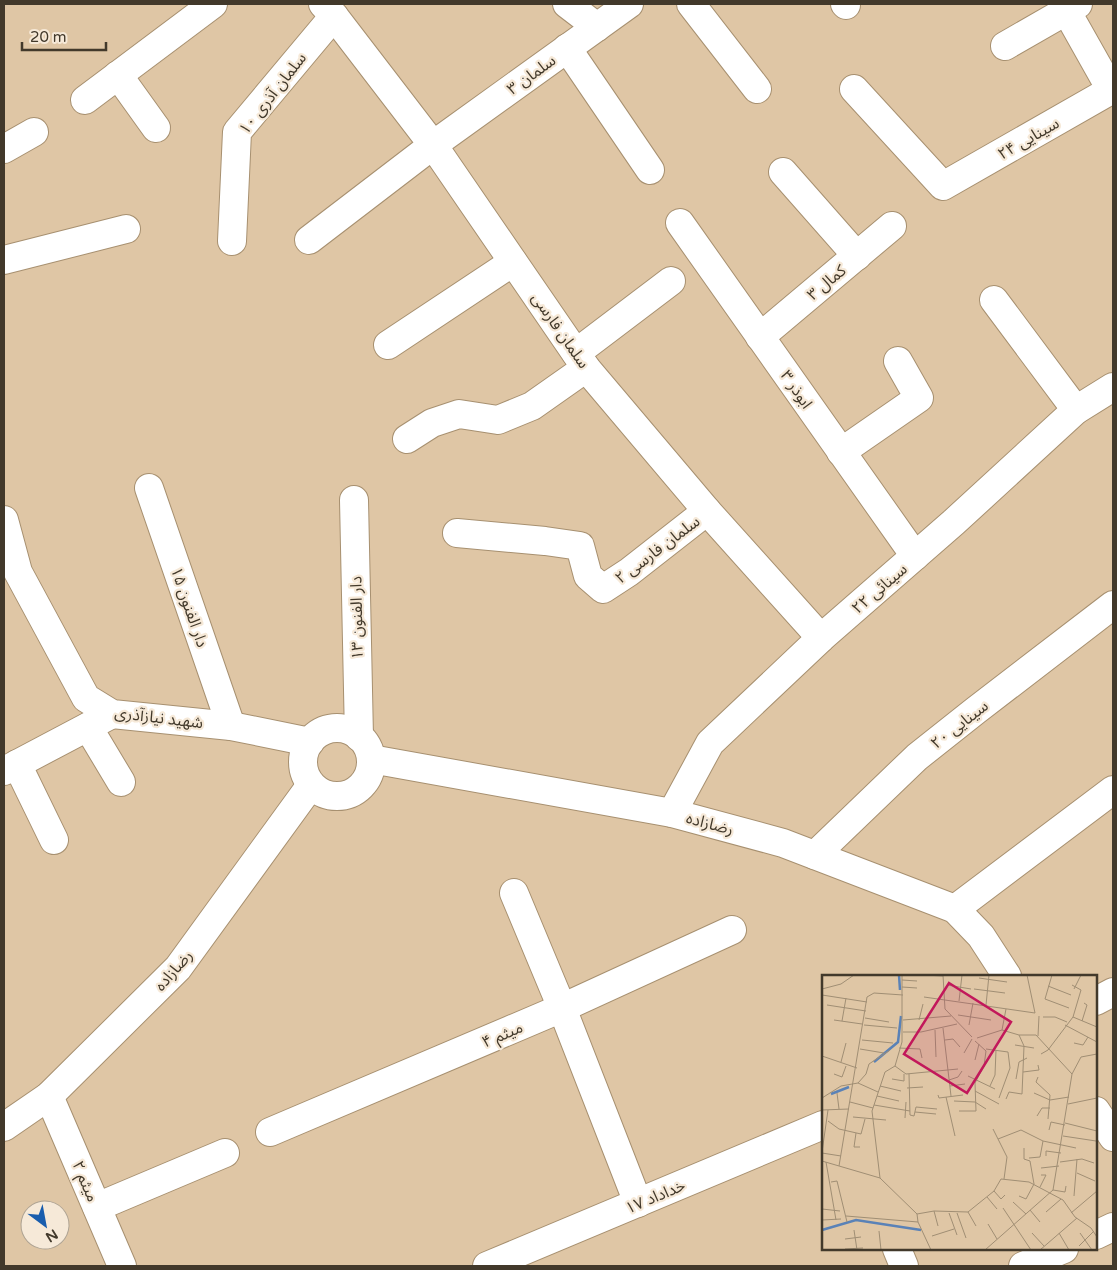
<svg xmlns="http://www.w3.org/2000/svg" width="1117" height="1270" viewBox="0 0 1117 1270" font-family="'Varela Round','Noto Sans Arabic',sans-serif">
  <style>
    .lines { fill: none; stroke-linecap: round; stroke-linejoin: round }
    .street-casing { stroke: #a79070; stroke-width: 30 }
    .secondary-casing { stroke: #a79070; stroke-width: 30 }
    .street { stroke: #fff; stroke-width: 28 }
    .secondary { stroke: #fff; stroke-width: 28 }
    .labels { text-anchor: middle; stroke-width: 4.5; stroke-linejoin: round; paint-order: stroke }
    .street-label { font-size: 16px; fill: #42392b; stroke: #f6e9d8 }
    .inset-river { fill: none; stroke: #5a82b7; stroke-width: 2.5 }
    .inset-road { fill: none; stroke: #a08e74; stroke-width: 1 }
    .view { fill: #c2185b; fill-opacity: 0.15; stroke: #c2185b; stroke-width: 2.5 }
    .inset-edge { fill: none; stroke: #42392b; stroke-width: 2.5 }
  </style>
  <rect width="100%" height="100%" fill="#dfc6a5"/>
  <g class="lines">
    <g class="street-casing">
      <g id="street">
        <polyline points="323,4 334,16 433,145 586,368 707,511 821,638"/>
        <polyline points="567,4 597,27"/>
        <polyline points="691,4 757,89"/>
        <polyline points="845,4 846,5"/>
        <polyline points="1066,10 1111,90"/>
        <polyline points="1005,46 1078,4"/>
        <polyline points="567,48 650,170"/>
        <polyline points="118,75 156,128"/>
        <polyline points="854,89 943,186 1113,89"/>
        <polyline points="85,100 213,4"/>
        <polyline points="4,149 34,132"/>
        <polyline points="783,172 857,256"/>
        <polyline points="680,223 915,556"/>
        <polyline points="309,240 433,145 629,4"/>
        <polyline points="232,241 237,132 334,16"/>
        <polyline points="4,260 126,229"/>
        <polyline points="994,300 1076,410"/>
        <polyline points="760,337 892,226"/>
        <polyline points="388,345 513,262"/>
        <polyline points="576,353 671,281"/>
        <polyline points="407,439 432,423 459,414 498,420 532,406 586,368"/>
        <polyline points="841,452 919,398 898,361"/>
        <polyline points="149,488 231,726"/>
        <polyline points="354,500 359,737"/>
        <polyline points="4,520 18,572 86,698 112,714 231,726 310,742"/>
        <polyline points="457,533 545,541 580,546 588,576 603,589 629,572 707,511"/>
        <polyline points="88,727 121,782"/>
        <polyline points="17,764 54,840"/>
        <polyline points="4,771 112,714"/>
        <polyline points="672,813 710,743 821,638 954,522 1076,410 1113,387"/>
        <polyline points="815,855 917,757 975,711 1113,605"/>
        <polyline points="514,893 562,1008 638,1203"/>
        <polyline points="955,909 1113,790"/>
        <polyline points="1096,1001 1113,992"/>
        <polyline points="49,1096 122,1266"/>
        <polyline points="270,1132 562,1008 732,930"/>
        <polyline points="97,1207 225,1153"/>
        <polyline points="1096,1235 1113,1227"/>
        <polyline points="897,1249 904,1266"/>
        <polyline points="487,1266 823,1125"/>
        <polyline points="1023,1266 1064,1249"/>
      </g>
    </g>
    <g class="secondary-casing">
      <g id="secondary">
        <circle cx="337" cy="762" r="34"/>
        <polyline points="371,759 672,813 783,843 955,909 981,936 1007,976"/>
        <polyline points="1096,1111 1113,1137"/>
        <polyline points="4,1127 49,1096 178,968 311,785"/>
      </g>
    </g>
    <use href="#street" class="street"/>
    <use href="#secondary" class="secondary"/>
  </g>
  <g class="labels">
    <g class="street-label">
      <text transform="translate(531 74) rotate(-36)" y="6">سلمان ۳</text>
      <text transform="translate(272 93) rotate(-52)" y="6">سلمان آذری ۱۰</text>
      <text transform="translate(1028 138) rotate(-30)" y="6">سینایی ۲۴</text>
      <text transform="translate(826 282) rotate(-40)" y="6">کمال ۳</text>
      <text transform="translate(561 330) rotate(55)" y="6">سلمان فارسی</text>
      <text transform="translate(797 389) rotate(55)" y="6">ابوذر ۳</text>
      <text transform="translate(657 549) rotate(-37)" y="6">سلمان فارسی ۲</text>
      <text transform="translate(879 588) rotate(-41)" y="6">سینائی ۲۲</text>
      <text transform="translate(190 607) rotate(71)" y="6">دار الفنون ۱۵</text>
      <text transform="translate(356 618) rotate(-91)" y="6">دار الفنون ۱۳</text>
      <text transform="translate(159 717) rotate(7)" y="6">شهید نیازآذری</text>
      <text transform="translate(959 724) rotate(-38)" y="6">سینایی ۲۰</text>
      <text transform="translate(710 823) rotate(15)" y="6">رضازاده</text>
      <text transform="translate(173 970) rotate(-49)" y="6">رضازاده</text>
      <text transform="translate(502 1034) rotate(-23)" y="6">میثم ۴</text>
      <text transform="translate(86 1181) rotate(67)" y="6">میثم ۲</text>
      <text transform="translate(655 1196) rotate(-23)" y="6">خداداد ۱۷</text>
    </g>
  </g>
  <g transform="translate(822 975)">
    <rect width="275" height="275" fill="#dfc6a5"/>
    <path class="inset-river" d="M77,0L78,15M52,87L76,67L79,41M9,119L27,112M0,255L34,245L99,255"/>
    <path class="inset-road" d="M103,0L121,1M121,0L123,34L150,62M230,0L223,24L247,33M157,3L185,7M80,5L95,6M125,10L149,14M226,11L249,20M80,12L95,13M0,14L19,9L32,0M152,14L183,18M252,14L259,0M0,20L45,27M102,22L213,38L205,0M137,26L140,0M5,30L44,36M164,30L167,0M136,40L169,45M221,42H233L245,47M251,42L275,52M43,43L67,47M12,45L40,49M81,45L129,41M97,45L101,29M20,46L24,23M260,46L265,30L262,28M42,50L75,53M147,50L151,28M243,50L275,67M121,53L129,121M113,55L114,82M180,55L184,34M81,57H99L135,49M197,60H214L250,99M216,61L217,41M155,63L180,55L197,60M40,65L71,68M123,65L131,64L138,72M252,68L261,70L266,62M193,70L212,73M77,73L98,74L100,83M38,74L62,78M164,74L186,77L188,93L177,123M142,78L150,64M219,79L226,75L251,42L259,15L250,10M0,81L35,93M153,85L157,69M19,87L24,68M73,91L84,99L136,94M201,97L217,95L216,90M12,99L20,102L24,91M87,99L88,140M146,101L173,114M216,102L214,107L228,120L226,144M70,104L82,106V99M194,104L197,87L205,83M127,105L136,102L140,96M36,108L56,117M58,111L79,116M128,111L143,109M168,111L173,100L174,75M85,113L101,112M153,116L177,129M15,118L17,134M212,118L228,125M116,120L117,123L141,120M55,121L77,126M124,122L133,161M0,123L19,111L36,108L44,99L47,89L68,75M184,124L187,117L200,119L202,71L197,60M228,125L247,122M132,126L153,127L164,134M28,127L51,133M246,129L275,123M52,130L88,136M0,135L27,134M137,136H154L153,108L162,91L164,76L153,66M93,137L114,139M88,140L92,141L94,132L115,134M215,141L220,133H228M31,142L64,145M83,143L84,127M6,146L17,154L39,159L43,144M243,148L275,156M171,154L176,164L199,155L221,166L254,173M227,155L229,147L243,150M34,158L32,172H38M241,161L274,166M176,164L185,182L182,204M0,177L6,135M0,178L19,181M224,181V176L239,178M207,183L218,182L221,166M0,186L58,203L95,239L112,236L146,237L172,216L179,204L207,207L241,225L253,242L269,253L275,262M4,187L14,245M238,187L260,184L272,188M17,191L45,22L52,18L81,20M219,193L237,191M255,198L273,206M58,203L50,136L63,97L73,91L80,67V0M9,207L15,206L25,247M218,212L224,200H219M231,215L243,217L244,211M172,216L179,224L183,220M197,221L204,224L212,209L208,186L202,184V173M252,221L255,184M165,222L175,234M191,227L204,239M181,233L209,275M0,234L18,236M208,235L218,247M112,236L116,251M146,237L154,251M224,237L239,224M127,238L135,260M135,238L144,263M249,238L275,216M95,239L96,247L109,275M24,241L96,247M0,245L19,244M166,249L175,264M32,255L35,275M57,256L59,275M210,258L222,271M237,258L247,275M258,258L270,275M110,261L132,254M23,264L39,262M257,271L272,256M23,274L41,273M163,275L231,215L250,99L259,82L275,79M218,275L255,243"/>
    <path class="view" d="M127,8L189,47L145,118L82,79Z"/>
    <rect width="275" height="275" class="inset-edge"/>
  </g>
  <rect width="1117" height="1270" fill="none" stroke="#42392b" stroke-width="10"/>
  <g transform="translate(45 1225) rotate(148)"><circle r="24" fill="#f6e9d8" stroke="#aea393"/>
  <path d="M0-4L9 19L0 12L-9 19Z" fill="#195dad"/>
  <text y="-8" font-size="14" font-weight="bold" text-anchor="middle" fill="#42392b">N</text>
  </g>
  <path d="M22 42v8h84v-8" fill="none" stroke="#42392b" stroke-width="2.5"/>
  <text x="30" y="42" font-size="15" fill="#42392b" stroke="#f6e9d8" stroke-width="4" paint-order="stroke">20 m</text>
</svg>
